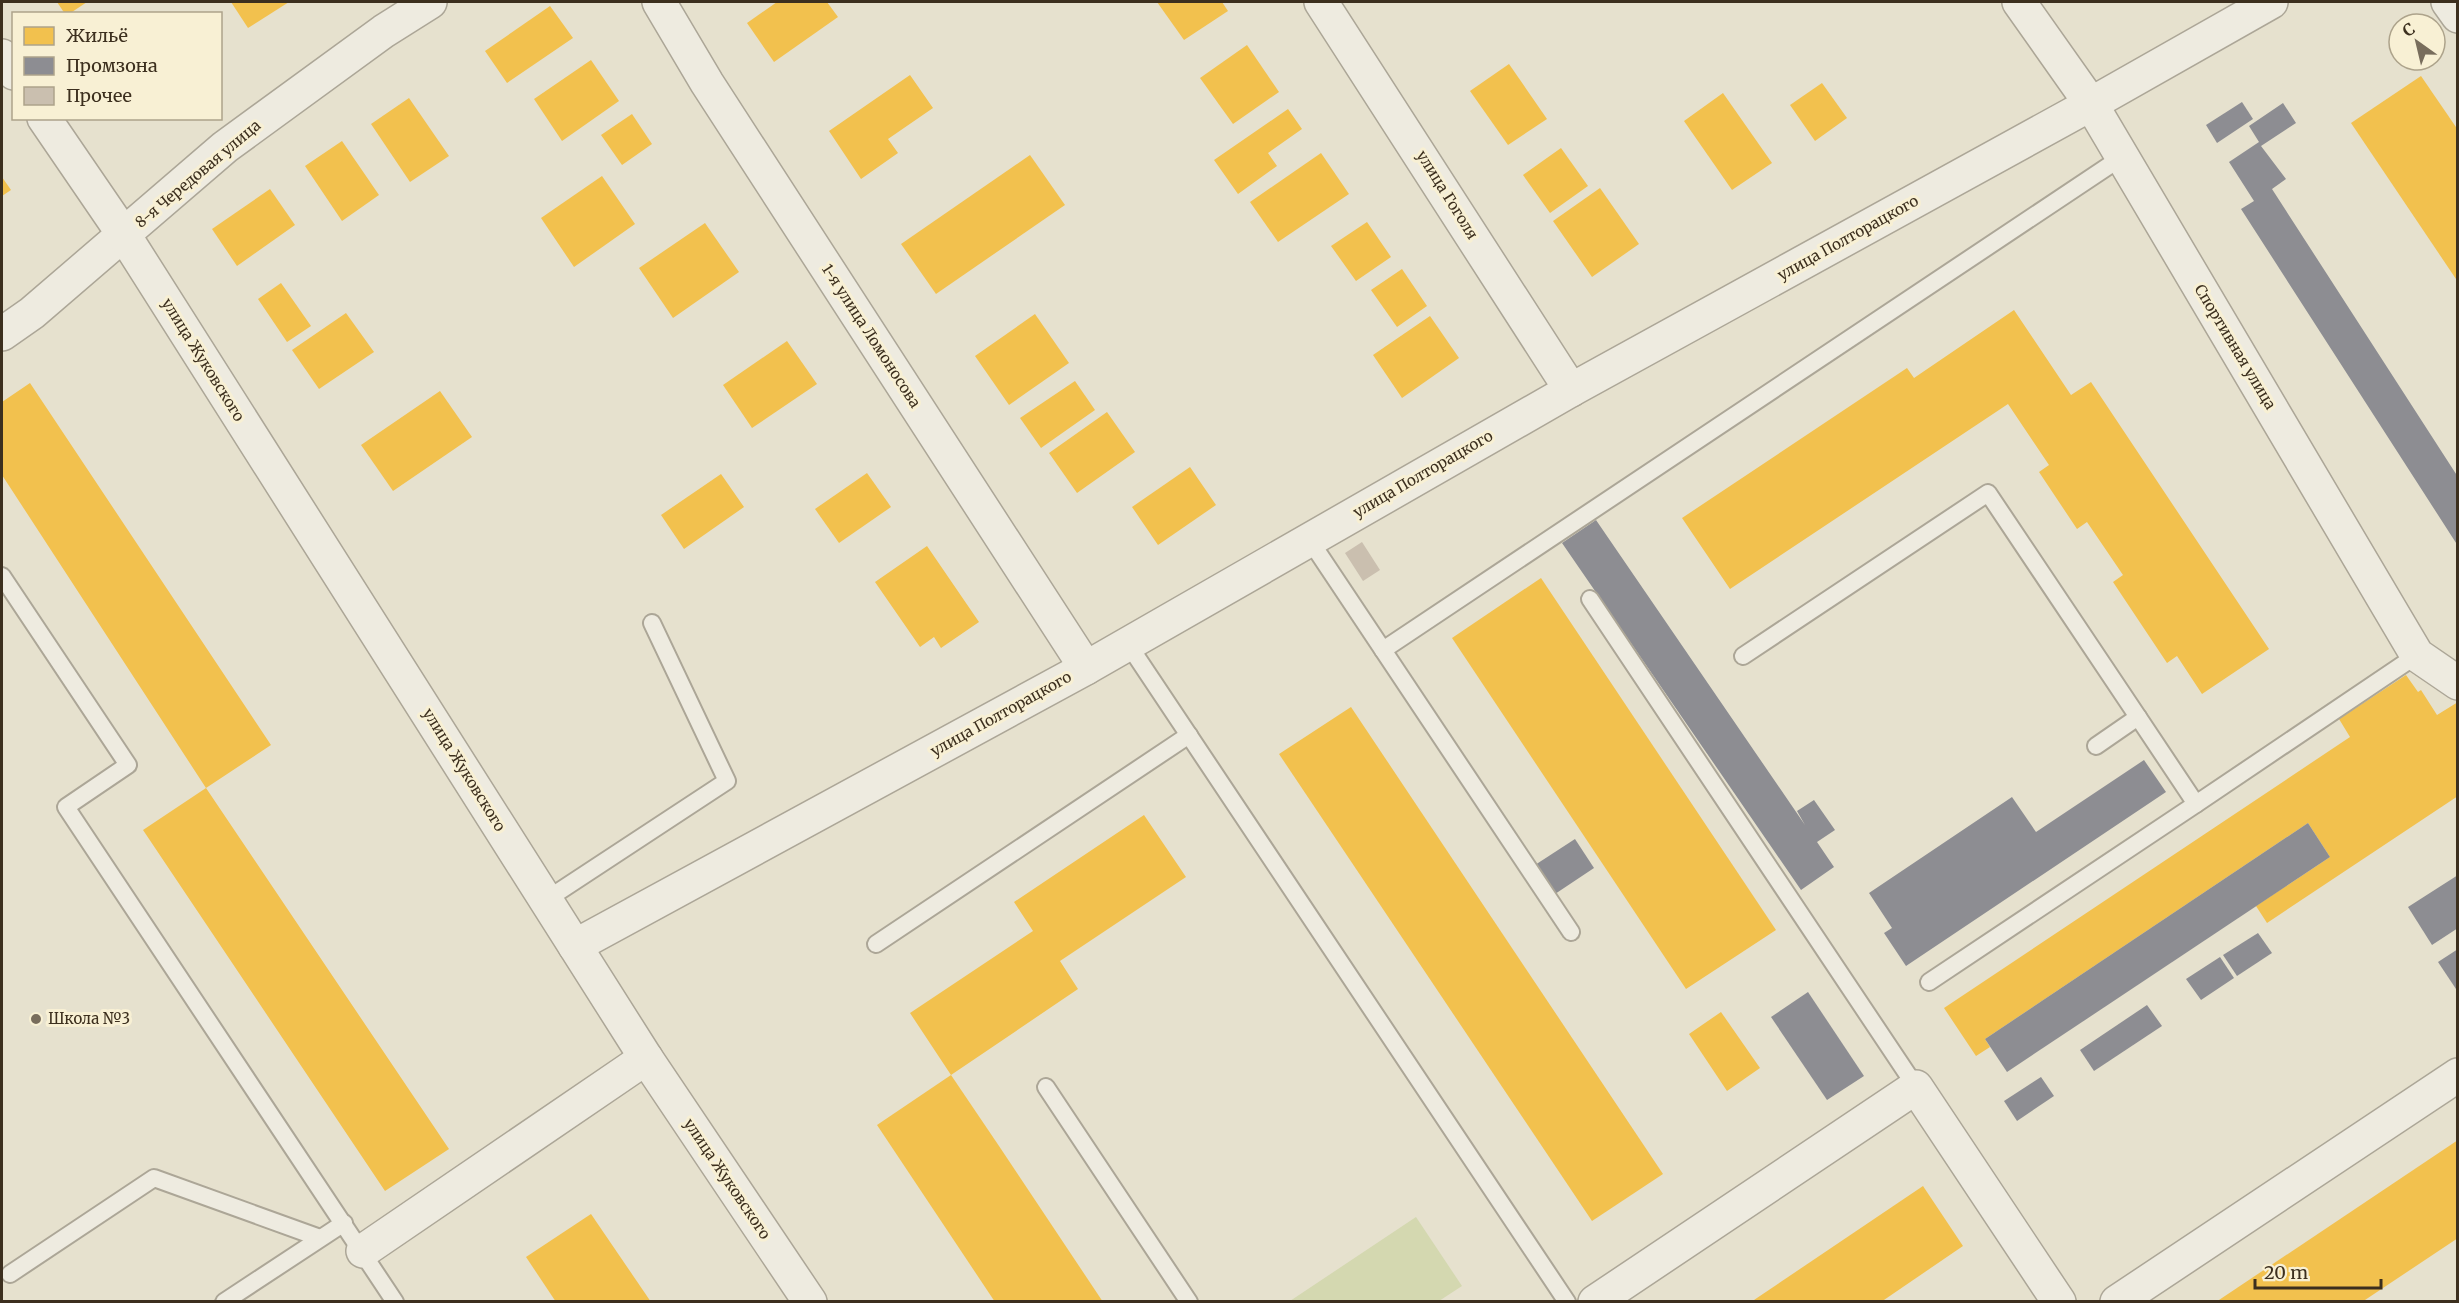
<svg xmlns="http://www.w3.org/2000/svg" width="2459" height="1303" viewBox="0 0 2459 1303" font-family="Merriweather,serif">
  <style>
    .green { fill: #d4d8b0 }
    .homes { fill: #f2c14e }
    .industry { fill: #8d8d92 }
    .building { fill: #cabfaf }
    .lines { fill: none; stroke-linecap: round; stroke-linejoin: round }
    .service-casing { stroke: #aca697; stroke-width: 20 }
    .minor-casing { stroke: #aca697; stroke-width: 36 }
    .tertiary-casing { stroke: #aca697; stroke-width: 36 }
    .service { stroke: #eeebe0; stroke-width: 16 }
    .minor { stroke: #eeebe0; stroke-width: 33 }
    .tertiary { stroke: #eeebe0; stroke-width: 33 }
    .poi-dot { fill: #786d5c; stroke: #f8f0d4; stroke-width: 2 }
    .labels { text-anchor: middle; stroke-width: 6; stroke-linejoin: round; paint-order: stroke }
    .street-label { font-size: 15px; fill: #3c2f1e; stroke: #f8f0d4 }
    .poi-label { font-size: 15px; fill: #3c2f1e; stroke: #f8f0d4; text-anchor: start }
  </style>
  <rect width="100%" height="100%" fill="#e6e1ce"/>
  <polygon class="green" points="1416,1217 1462,1286 1439,1301 1290,1301"/>
  <g class="homes">
    <polygon points="57,2 87,2 69,14 65,14"/>
    <polygon points="231,2 289,2 248,28"/>
    <polygon points="777,2 827,2 838,17 774,62 747,23"/>
    <polygon points="1157,2 1222,2 1228,11 1184,40"/>
    <polygon points="550,6 573,38 507,83 485,51"/>
    <polygon points="1247,45 1279,92 1233,124 1200,78"/>
    <polygon points="591,60 619,101 562,141 534,99"/>
    <polygon points="1509,64 1547,119 1508,145 1470,91"/>
    <polygon points="910,75 933,108 888,139 898,153 861,179 829,131"/>
    <polygon points="2421,76 2458,130 2458,282 2351,123"/>
    <polygon points="1822,83 1847,118 1815,141 1790,105"/>
    <polygon points="1723,93 1772,163 1732,190 1684,121"/>
    <polygon points="409,98 449,156 410,182 371,124"/>
    <polygon points="1288,109 1302,129 1268,153 1277,166 1238,194 1214,160"/>
    <polygon points="632,114 652,144 622,165 601,135"/>
    <polygon points="342,141 379,195 342,221 305,166"/>
    <polygon points="1561,148 1588,186 1550,213 1523,175"/>
    <polygon points="1321,153 1349,194 1278,242 1250,202"/>
    <polygon points="1030,155 1065,205 936,294 901,244"/>
    <polygon points="602,176 635,224 574,267 541,218"/>
    <polygon points="2,177 11,190 2,196"/>
    <polygon points="1600,188 1639,244 1592,277 1553,221"/>
    <polygon points="270,189 295,225 237,266 212,229"/>
    <polygon points="1367,222 1391,257 1356,281 1331,246"/>
    <polygon points="705,223 739,272 673,318 639,268"/>
    <polygon points="1402,269 1427,306 1397,327 1371,290"/>
    <polygon points="281,283 311,326 287,342 258,299"/>
    <polygon points="2014,310 2071,395 2091,382 2269,649 2202,694 2177,656 2167,663 2113,582 2123,575 2087,522 2077,529 2039,472 2049,465 2008,404 1730,589 1682,518 1907,368 1914,378"/>
    <polygon points="346,313 374,352 319,389 292,350"/>
    <polygon points="1035,314 1069,363 1009,405 975,356"/>
    <polygon points="1430,316 1459,358 1402,398 1373,355"/>
    <polygon points="787,341 817,384 752,428 723,385"/>
    <polygon points="1075,381 1095,410 1041,448 1020,418"/>
    <polygon points="30,383 271,745 206,788 449,1149 385,1191 143,830 206,788 2,475 2,402"/>
    <polygon points="440,391 472,437 393,491 361,445"/>
    <polygon points="1107,412 1135,452 1077,493 1049,453"/>
    <polygon points="1190,467 1216,505 1158,545 1132,507"/>
    <polygon points="867,473 891,507 839,543 815,509"/>
    <polygon points="721,474 744,507 684,549 661,515"/>
    <polygon points="927,546 979,622 941,648 934,637 920,647 875,582"/>
    <polygon points="1541,578 1776,930 1686,989 1452,638"/>
    <polygon points="2406,675 2418,692 2421,690 2437,715 2458,702 2458,796 2267,923 2256,906 2330,857 2308,823 1985,1039 1990,1047 1976,1056 1944,1008 2350,737 2339,719"/>
    <polygon points="1351,707 1663,1174 1592,1221 1279,754"/>
    <polygon points="1144,815 1186,877 1060,961 1078,989 951,1075 910,1013 1033,931 1014,902"/>
    <polygon points="1721,1012 1760,1068 1727,1091 1689,1034"/>
    <polygon points="951,1075 999,1146 1103,1302 995,1302 877,1125"/>
    <polygon points="2458,1140 2458,1238 2362,1302 2216,1302"/>
    <polygon points="1923,1186 1963,1246 1881,1302 1751,1302"/>
    <polygon points="591,1214 651,1302 556,1302 526,1257"/>
  </g>
  <g class="industry">
    <polygon points="2242,102 2253,119 2217,143 2206,125"/>
    <polygon points="2283,103 2296,123 2261,146 2286,179 2272,189 2458,477 2458,546 2241,209 2254,201 2229,162 2259,142 2249,126"/>
    <polygon points="1596,520 1805,825 1797,811 1814,800 1835,830 1817,842 1834,867 1801,890 1562,543"/>
    <polygon points="2144,760 2166,792 1906,966 1884,933 1892,928 1869,893 2012,797 2036,832"/>
    <polygon points="2308,823 2330,857 2007,1072 1985,1039"/>
    <polygon points="1575,839 1594,868 1555,894 1535,865"/>
    <polygon points="2458,875 2458,928 2432,945 2408,907"/>
    <polygon points="2258,933 2272,953 2237,976 2223,955"/>
    <polygon points="2458,949 2458,992 2438,962"/>
    <polygon points="2220,957 2234,978 2201,1000 2186,979"/>
    <polygon points="1808,992 1864,1076 1827,1100 1771,1017"/>
    <polygon points="2147,1005 2162,1026 2094,1071 2080,1050"/>
    <polygon points="2041,1077 2054,1096 2017,1121 2004,1101"/>
  </g>
  <polygon class="building" points="1362,542 1380,570 1363,581 1345,553"/>
  <g class="lines">
    <g class="service-casing">
      <g id="service">
        <polyline points="1309,539 1571,932"/>
        <polyline points="2,576 128,765 66,807 395,1302"/>
        <polyline points="1590,599 1916,1087"/>
        <polyline points="1128,644 1567,1302"/>
        <polyline points="1383,650 2122,157"/>
        <polyline points="1743,656 1988,493 2138,717"/>
        <polyline points="2096,746 2138,717 2196,804 2417,655"/>
        <polyline points="546,900 727,781 652,623"/>
        <polyline points="876,944 1189,735"/>
        <polyline points="1929,982 2196,804"/>
        <polyline points="1046,1087 1189,1302"/>
        <polyline points="10,1274 154,1178 320,1238"/>
        <polyline points="224,1302 344,1223"/>
      </g>
    </g>
    <g class="minor-casing">
      <g id="minor">
        <polyline points="659,2 707,83 1086,668"/>
        <polyline points="1321,2 1571,390"/>
        <polyline points="2019,2 2091,104 2417,655 2458,683"/>
        <polyline points="2448,2 2458,16"/>
        <polyline points="2,334 32,313 225,147 384,31 430,2"/>
        <polyline points="363,1251 646,1058"/>
        <polyline points="1595,1302 1916,1087 2059,1302"/>
        <polyline points="2117,1302 2458,1075"/>
      </g>
    </g>
    <g class="tertiary-casing">
      <g id="tertiary">
        <polyline points="2,56 14,73"/>
        <polyline points="44,118 124,235 646,1058 810,1302"/>
        <polyline points="575,946 1086,668 1571,390 2091,104 2271,2"/>
      </g>
    </g>
    <use href="#service" class="service"/>
    <use href="#minor" class="minor"/>
    <use href="#tertiary" class="tertiary"/>
  </g>
  <circle class="poi-dot" cx="36" cy="1019" r="6"/>
  <g class="labels">
    <g class="street-label">
      <text transform="translate(198 174) rotate(-40)" y="5">8-я Чередовая улица</text>
      <text transform="translate(1447 195) rotate(58)" y="5">улица Гоголя</text>
      <text transform="translate(1848 238) rotate(-29)" y="5">улица Полторацкого</text>
      <text transform="translate(871 336) rotate(57)" y="5">1-я улица Ломоносова</text>
      <text transform="translate(2235 347) rotate(59)" y="5">Спортивная улица</text>
      <text transform="translate(203 360) rotate(58)" y="5">улица Жуковского</text>
      <text transform="translate(1423 474) rotate(-30)" y="5">улица Полторацкого</text>
      <text transform="translate(1001 714) rotate(-29)" y="5">улица Полторацкого</text>
      <text transform="translate(464 770) rotate(58)" y="5">улица Жуковского</text>
      <text transform="translate(727 1179) rotate(56)" y="5">улица Жуковского</text>
    </g>
    <g class="poi-label">
      <text x="48" y="1024">Школа №3</text>
    </g>
  </g>
  <rect width="2459" height="1303" fill="none" stroke="#3c2f1e" stroke-width="6"/>
  <rect x="12" y="12" width="210" height="108" fill="#f8f0d4" stroke="#ada38b" stroke-width="1.5"/>
  <rect x="24" y="27" width="30" height="18" fill="#f2c14e" stroke="#ada38b" stroke-width="1.5"/>
  <text x="66" y="42" font-size="18" fill="#3c2f1e">Жильё</text>
  <rect x="24" y="57" width="30" height="18" fill="#8d8d92" stroke="#ada38b" stroke-width="1.5"/>
  <text x="66" y="72" font-size="18" fill="#3c2f1e">Промзона</text>
  <rect x="24" y="87" width="30" height="18" fill="#cabfaf" stroke="#ada38b" stroke-width="1.5"/>
  <text x="66" y="102" font-size="18" fill="#3c2f1e">Прочее</text>
  <g transform="translate(2417 42) rotate(326)"><circle r="28" fill="#f8f0d4" stroke="#ada38b" stroke-width="1.5"/>
  <path d="M0-4.5L10 22L0 15L-10 22Z" fill="#786d5c"/>
  <text y="-9" font-size="16" font-weight="bold" text-anchor="middle" fill="#3c2f1e">С</text>
  </g>
  <path d="M2255 1279v9h126v-9" fill="none" stroke="#3c2f1e" stroke-width="3"/>
  <text x="2264" y="1279" font-size="18" fill="#3c2f1e" stroke="#f8f0d4" stroke-width="4.5" paint-order="stroke">20 m</text>
</svg>
